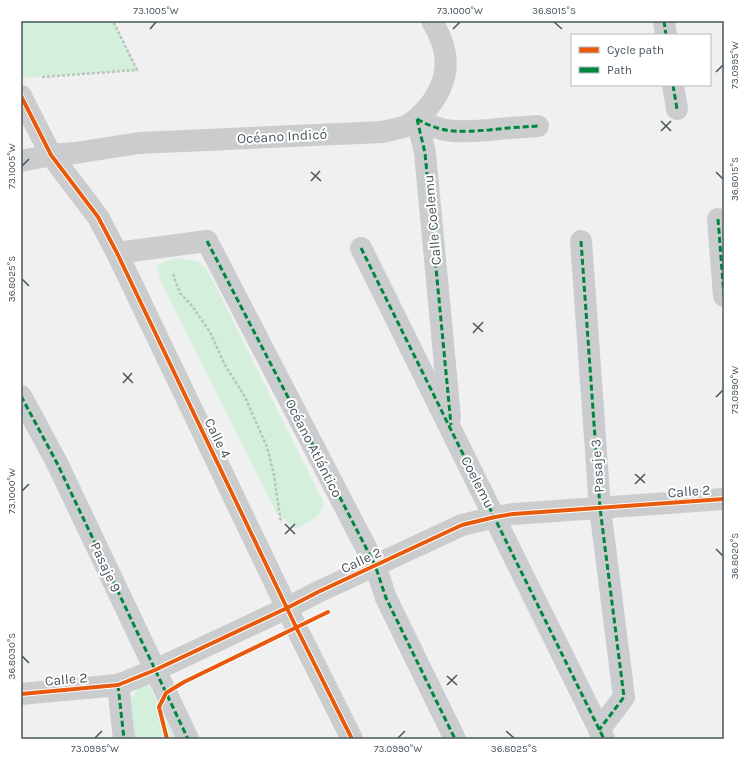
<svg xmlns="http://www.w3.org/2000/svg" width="745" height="760" viewBox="0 0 745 760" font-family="Karla,sans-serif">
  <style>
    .green { fill: #d4efdb }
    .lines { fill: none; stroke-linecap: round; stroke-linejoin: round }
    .path { stroke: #b8c5bf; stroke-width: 2.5; stroke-dasharray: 3 2; stroke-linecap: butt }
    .minor { stroke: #caccce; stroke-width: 22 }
    .quiet { stroke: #00873e; stroke-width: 3; stroke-dasharray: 6 3; stroke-linecap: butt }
    .cycleway-casing { stroke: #fff; stroke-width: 6 }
    .cycleway { stroke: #e8590c; stroke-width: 4 }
    .ticks { fill: none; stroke: #47555c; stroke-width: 1.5 }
    .labels { text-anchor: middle; stroke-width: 4; stroke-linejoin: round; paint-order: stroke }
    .street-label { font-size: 14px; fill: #47555c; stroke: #fff }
    .neatline { fill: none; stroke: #47555c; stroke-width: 1.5 }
    .ticks-label { font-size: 10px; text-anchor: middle; fill: #47555c }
  </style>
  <rect width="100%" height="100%" fill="#f0f0f0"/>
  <g class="green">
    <polygon points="21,21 114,21 137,70 24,78 21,71"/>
    <polygon points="175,258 198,261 208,271 324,503 318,516 296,529 277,514 160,280 157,265"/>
    <polygon points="144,675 175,739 133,739 128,698 135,695 136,683"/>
  </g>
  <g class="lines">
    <g class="path">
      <polyline points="42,77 137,70 113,21"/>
      <polyline points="173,274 180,293 192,306 210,332 225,365 245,397 267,447 274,475 281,523"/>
    </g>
    <g class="minor">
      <polyline points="664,21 666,35"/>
      <polyline points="673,85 677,109"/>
      <polyline points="21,96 51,155 98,217 117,253 296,627 352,739"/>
      <polyline points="417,119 425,153 450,418"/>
      <path d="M417,119C443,134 460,132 489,130C505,128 522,127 538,126"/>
      <path d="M21,161L51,155L75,153L139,143L382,132C390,130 398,129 406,126C412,123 418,118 423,113C439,96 450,74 444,49C442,39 437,30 432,21"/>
      <polyline points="718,219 724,296"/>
      <polyline points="581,241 600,508 624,697 599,730"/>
      <polyline points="361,248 604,739"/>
      <polyline points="117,253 207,241 375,565 386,598 455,739"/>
      <polyline points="21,396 57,463 188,739"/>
      <polyline points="118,685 124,739"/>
      <polyline points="21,694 118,685 155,670 287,608 318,592 462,525 495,517 513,514 724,499"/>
    </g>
    <g class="quiet">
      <polyline points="664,21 666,35"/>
      <polyline points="673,85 677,109"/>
      <polyline points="417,119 425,153 451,425"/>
      <path d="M417,119C443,134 460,132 489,130C505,128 522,127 538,126"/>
      <polyline points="718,219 724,296"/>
      <polyline points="207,241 375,565 386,598 455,739"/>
      <polyline points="581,241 600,508 624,697 599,730"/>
      <polyline points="361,248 604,739"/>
      <polyline points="21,396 57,463 188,739"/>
      <polyline points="118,685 124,739"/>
    </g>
    <g class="cycleway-casing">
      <g id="cycleway">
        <polyline points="21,96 51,155 98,217 117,253 296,627 352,739"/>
        <polyline points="21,694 118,685 155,670 287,608 318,592 462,525 495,517 513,514 724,499"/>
        <polyline points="167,739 159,707 166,693 184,682 328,612"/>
      </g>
    </g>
    <use href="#cycleway" class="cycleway"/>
  </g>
  <path class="ticks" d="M554,22L562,29M150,29L156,22M453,29L460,22M716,72L723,65M661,121L671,131M661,131L671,121M22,166L29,159M311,172L321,181M716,172L723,179M311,181L320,171M22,279L29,286M473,323L483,332M473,333L483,322M123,373L133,383M123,383L132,373M716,397L723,390M635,474L645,483M635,484L645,474M22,491L29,484M285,524L295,534M285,534L295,524M716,549L723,556M22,656L29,663M447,676L457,685M447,685L457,675M506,731L514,738M95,738L102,731M398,738L405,731"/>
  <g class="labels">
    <g class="street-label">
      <text transform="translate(282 136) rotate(-3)" y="5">Océano Indicó</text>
      <text transform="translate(432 220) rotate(-95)" y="5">Calle Coelemu</text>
      <text transform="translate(218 438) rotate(64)" y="5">Calle 4</text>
      <text transform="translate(314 448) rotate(63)" y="5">Océano Atlántico</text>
      <text transform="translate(597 466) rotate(-94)" y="5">Pasaje 3</text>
      <text transform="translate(478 482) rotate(63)" y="5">Coelemu</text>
      <text transform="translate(689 491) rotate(-4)" y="5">Calle 2</text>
      <text transform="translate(361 560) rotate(-25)" y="5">Calle 2</text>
      <text transform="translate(106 567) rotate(65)" y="5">Pasaje 9</text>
      <text transform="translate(66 679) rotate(-5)" y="5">Calle 2</text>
    </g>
  </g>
  <rect width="745" height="760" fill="none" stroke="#ffffff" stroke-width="44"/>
  <rect x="571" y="34" width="140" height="52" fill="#ffffff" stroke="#b5bbbe"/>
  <rect x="579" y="47" width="20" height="6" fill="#e8590c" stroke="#b5bbbe"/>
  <text x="607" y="54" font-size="12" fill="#47555c">Cycle path</text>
  <rect x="579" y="67" width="20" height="6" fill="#00873e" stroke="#b5bbbe"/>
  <text x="607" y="74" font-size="12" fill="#47555c">Path</text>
  <rect x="22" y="22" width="701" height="716" class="neatline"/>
  <g class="ticks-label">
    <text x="156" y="14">73.1005°W</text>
    <text x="460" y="14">73.1000°W</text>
    <text x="554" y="14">36.8015°S</text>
    <text transform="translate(734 65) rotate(-90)" y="4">73.0995°W</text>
    <text transform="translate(11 166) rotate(-90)" y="4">73.1005°W</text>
    <text transform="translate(734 179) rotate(-90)" y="4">36.8015°S</text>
    <text transform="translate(11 279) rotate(-90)" y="4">36.8025°S</text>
    <text transform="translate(734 390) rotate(-90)" y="4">73.0990°W</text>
    <text transform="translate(11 491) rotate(-90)" y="4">73.1000°W</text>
    <text transform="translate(734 556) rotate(-90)" y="4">36.8020°S</text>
    <text transform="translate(11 656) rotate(-90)" y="4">36.8030°S</text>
    <text x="95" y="752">73.0995°W</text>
    <text x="398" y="752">73.0990°W</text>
    <text x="514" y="752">36.8025°S</text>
  </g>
</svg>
